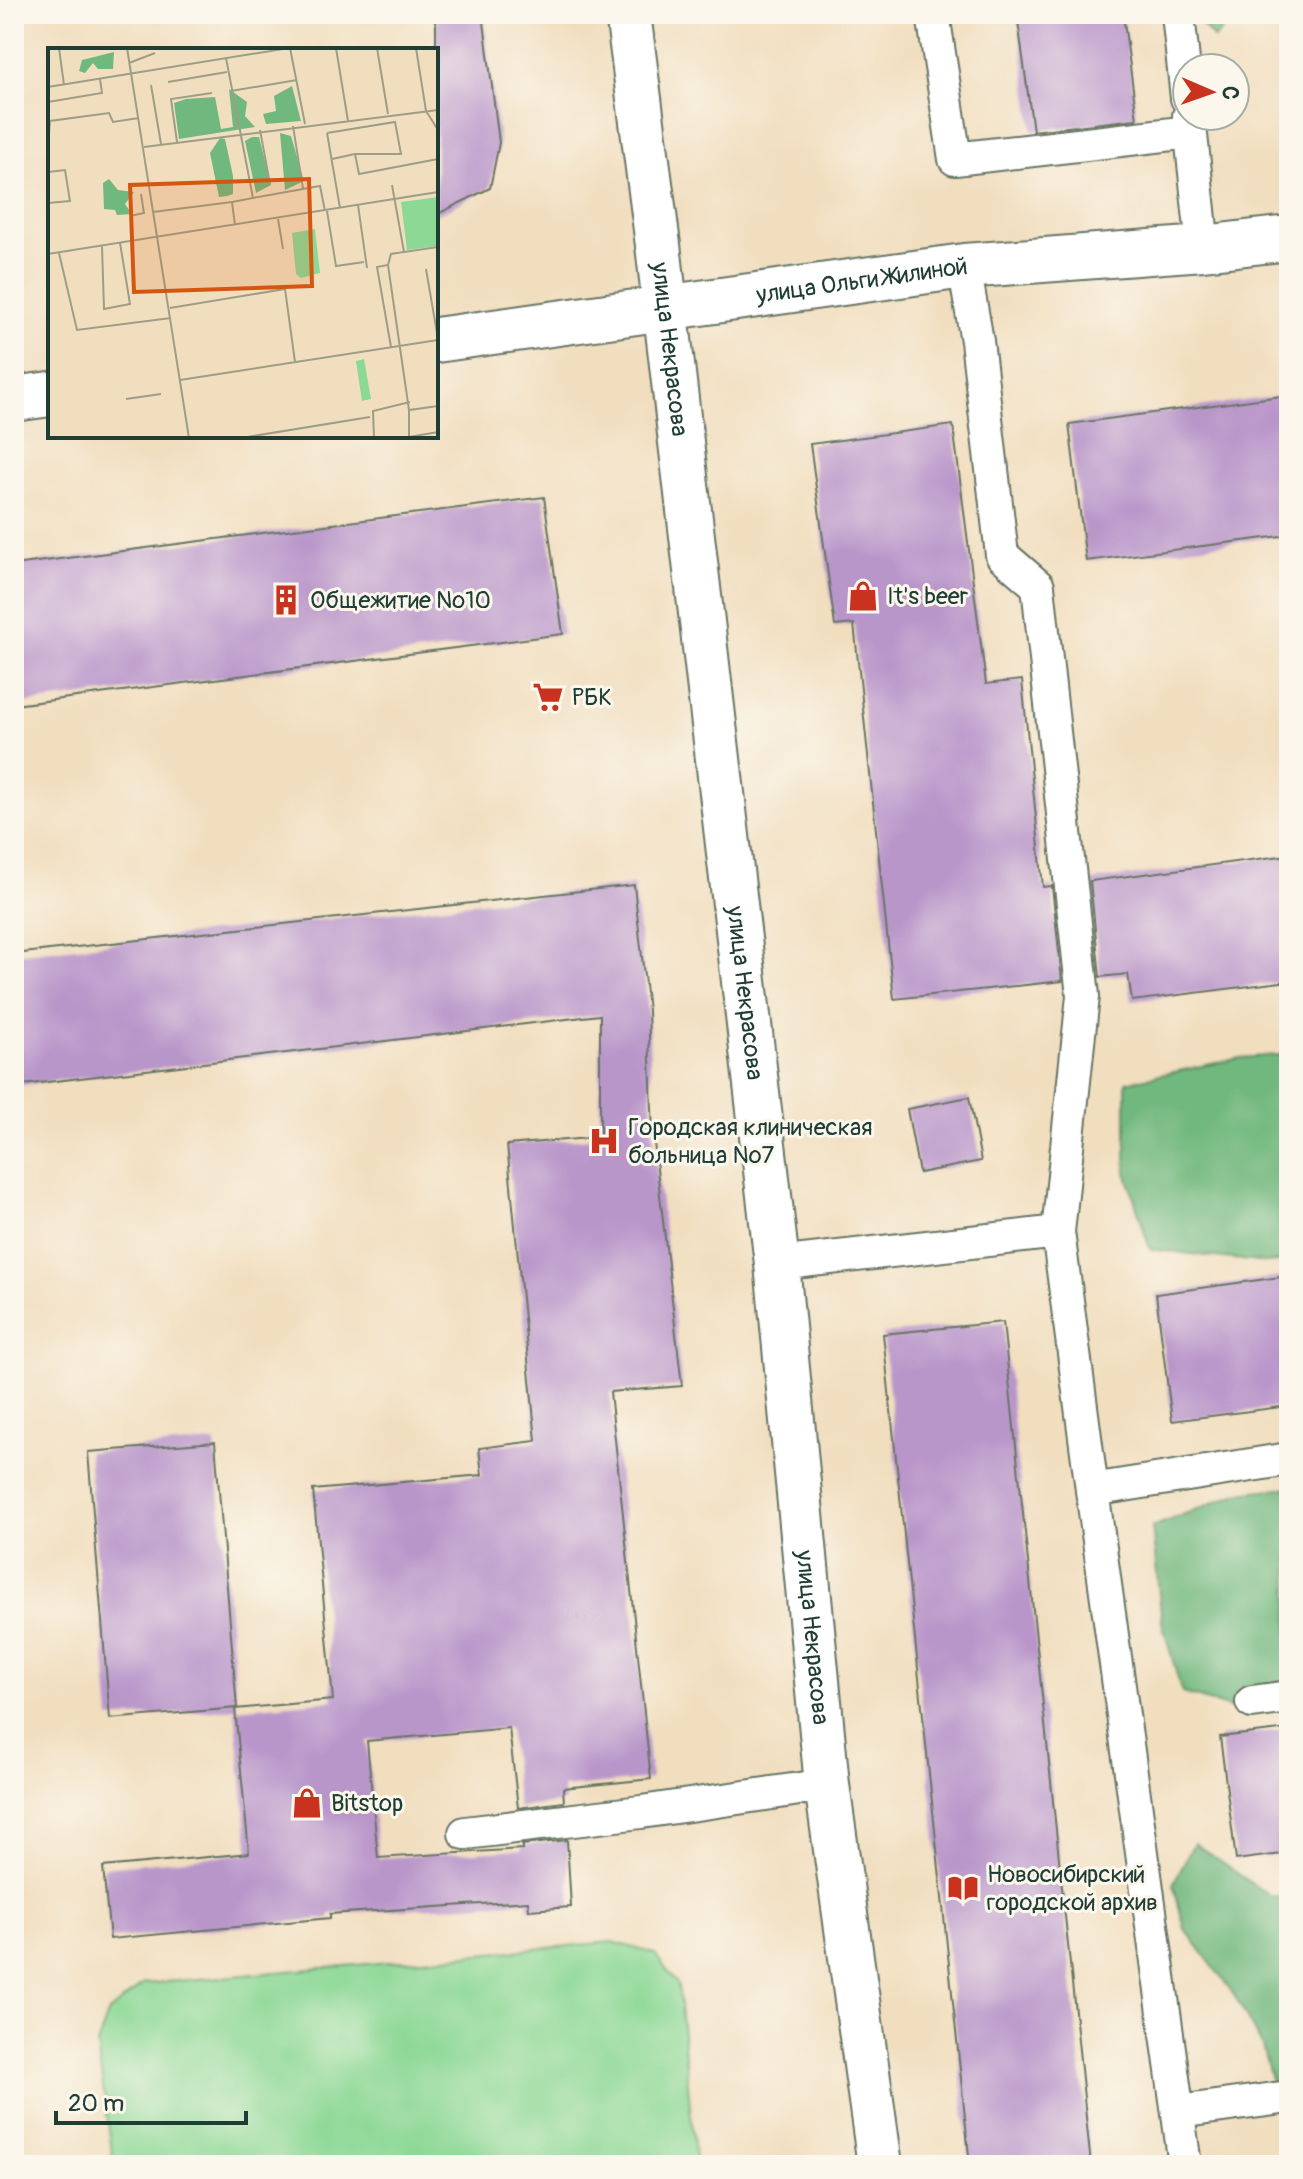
<svg xmlns="http://www.w3.org/2000/svg" width="1303" height="2179" viewBox="0 0 1303 2179" font-family="Pangolin,sans-serif">
  <style>
    .green { fill: #8cd895; stroke: #568a64; stroke-width: 2 }
    .forest { fill: #71b87e; stroke: #487a59; stroke-width: 2 }
    .building { fill: #b996ca }
    .lines { fill: none; stroke-linecap: round; stroke-linejoin: round }
    .lane-casing { stroke: #687565; stroke-width: 36 }
    .street-casing { stroke: #687565; stroke-width: 48 }
    .lane { stroke: #fff; stroke-width: 32 }
    .street { stroke: #fff; stroke-width: 44 }
    .labels { text-anchor: middle; stroke-width: 6; stroke-linejoin: round; paint-order: stroke }
    .street-label { font-size: 24px; fill: #1f3d34; stroke: #fbf7ec }
    .poi-label { font-size: 24px; fill: #1f3d34; stroke: #fbf7ec; text-anchor: start }
    .inset-road { fill: none; stroke: #9d9e87; stroke-width: 2 }
    .view { fill: #d45610; fill-opacity: 0.15; stroke: #d45610; stroke-width: 4 }
    .inset-edge { fill: none; stroke: #1f3d34; stroke-width: 4 }
  </style>
  <rect width="100%" height="100%" fill="#fbf7ec"/>
  <filter id="ink" filterUnits="userSpaceOnUse"><feTurbulence type="fractalNoise" baseFrequency=".0125" numOctaves="2"/><feDisplacementMap in="SourceGraphic" scale="16" xChannelSelector="R" yChannelSelector="G"/><feConvolveMatrix kernelMatrix="1 2 1 2 8 2 1 2 1" color-interpolation-filters="sRGB"/></filter>
  <filter id="wash" filterUnits="userSpaceOnUse"><feTurbulence type="fractalNoise" baseFrequency=".006" numOctaves="4" result="noise"/><feDisplacementMap in="SourceGraphic" scale="32" xChannelSelector="R" yChannelSelector="G"/><feGaussianBlur stdDeviation="1.8" result="paint"/><feColorMatrix in="noise" values="0 0 0 0 0 0 0 0 0 0 0 0 0 0 0 0 0 1.4 0 .05"/><feComposite in="paint" operator="in"/></filter>
  <g filter="url(#wash)">
    <rect width="100%" height="100%" fill="#f1debf"/>
    <polygon class="green" points="613,1942 655,1954 678,1985 696,2165 114,2165 97,2045 109,2012 143,1984"/>
    <g class="forest">
      <polygon points="1193,14 1236,14 1236,15 1214,39"/>
      <polygon points="1289,1054 1289,1261 1266,1263 1150,1249 1126,1172 1126,1082 1240,1058"/>
      <polygon points="1289,1487 1289,1705 1244,1712 1182,1693 1162,1622 1152,1527 1238,1493"/>
      <polygon points="1194,1843 1270,1896 1289,1897 1289,2115 1281,2117 1262,2046 1235,1996 1185,1929 1173,1884"/>
    </g>
    <g id="blocks">
      <g class="building">
        <polygon points="436,14 483,14 499,143 490,188 436,215"/>
        <polygon points="1017,14 1123,14 1137,119 1033,131"/>
        <polygon points="1289,395 1289,535 1086,561 1069,424"/>
        <polygon points="953,425 986,684 1022,680 1043,887 1052,886 1062,981 894,999 854,624 835,626 810,444"/>
        <polygon points="544,497 563,634 14,705 14,565"/>
        <polygon points="1289,855 1289,981 1132,1001 1128,974 1100,977 1090,881"/>
        <polygon points="634,885 648,1011 653,1134 682,1386 610,1392 651,1779 563,1788 564,1802 518,1808 509,1728 367,1741 378,1858 522,1849 522,1845 567,1840 571,1907 529,1910 528,1901 330,1914 330,1918 110,1939 103,1867 249,1853 235,1709 333,1700 313,1490 482,1475 479,1448 536,1441 507,1145 600,1137 600,1015 14,1086 14,954"/>
        <polygon points="969,1097 981,1161 919,1173 907,1109"/>
        <polygon points="1289,1276 1289,1406 1172,1421 1156,1294"/>
        <polygon points="1003,1322 1091,2165 970,2165 883,1334"/>
        <polygon points="215,1442 237,1708 110,1719 88,1452"/>
        <polygon points="1289,1729 1289,1853 1236,1860 1220,1737"/>
      </g>
    </g>
  </g>
  <g filter="url(#ink)">
    <use href="#blocks" fill-opacity="0" stroke="#687565" stroke-width="2"/>
    <g class="lines">
      <g class="lane-casing">
        <g id="lane">
          <polyline points="933,14 955,159 1190,132"/>
          <polyline points="1178,14 1187,98"/>
          <polyline points="1189,116 1203,248"/>
          <polyline points="964,266 977,341 1002,555 1038,586 1083,996 1058,1232"/>
          <polyline points="777,1264 1058,1232 1092,1490 1289,1459"/>
          <polyline points="1092,1490 1185,2165"/>
          <polyline points="1252,1702 1289,1697"/>
          <polyline points="465,1833 641,1812 827,1785"/>
          <polyline points="1178,2112 1289,2097"/>
        </g>
      </g>
      <g class="street-casing">
        <g id="street">
          <path id="s1" d="M628,14L658,245L777,1264L827,1785L880,2165"/>
          <path id="s2" d="M436,340L964,266L1203,248L1289,238"/>
          <polyline points="14,399 50,394"/>
        </g>
      </g>
      <use href="#lane" class="lane"/>
      <use href="#street" class="street"/>
    </g>
  </g>
  <defs>
    <g id="shop-bare" transform="scale(2.4)"><path d="M-5-2.5h2.3a2.7 3.5 0 0 1 5.4 0H5L5.5 6h-11ZM-1.5-2.5h3a1.5 2.3 0 0 0-3 0Z" fill="#c8321e" stroke="#fbf7ec" stroke-width="2.5" paint-order="stroke"/></g>
    <g id="building-bare" transform="scale(2.4)"><path d="M-4-6H4V6H1V3H-1V6H-4ZM-2.5-4.3h1.7v1.8h-1.7ZM.8-4.3h1.7v1.8H.8ZM-2.5-1h1.7V.8h-1.7ZM.8-1h1.7V.8H.8Z" fill="#c8321e" stroke="#fbf7ec" stroke-width="2.5" paint-order="stroke"/></g>
    <g id="supermarket-bare" transform="scale(2.4)"><path d="M-6-5.5h2.5l.6 2H6L4.5 2H-2.5L-4.4-4H-6ZM-1.5 3.2a1.3 1.3 0 1 0 .1 0ZM3 3.2a1.3 1.3 0 1 0 .1 0Z" fill="#c8321e" stroke="#fbf7ec" stroke-width="2.5" paint-order="stroke"/></g>
    <g id="hospital-bare" transform="scale(2.4)"><path d="M-5-5h3v3.5h4V-5h3V5h-3V1.5h-4V5h-3Z" fill="#c8321e" stroke="#fbf7ec" stroke-width="2.5" paint-order="stroke"/></g>
    <g id="library-bare" transform="scale(2.4)"><path d="M-6-4Q-3-5.5-.7-3.5V5Q-3 3-6 4ZM6-4Q3-5.5 .7-3.5V5Q3 3 6 4Z" fill="#c8321e" stroke="#fbf7ec" stroke-width="2.5" paint-order="stroke"/></g>
  </defs>
  <g fill-rule="evenodd">
    <use href="#shop-bare" x="863" y="596"/>
    <use href="#building-bare" x="286" y="600"/>
    <use href="#supermarket-bare" x="548" y="697"/>
    <use href="#hospital-bare" x="604" y="1141"/>
    <use href="#shop-bare" x="307" y="1803"/>
    <use href="#library-bare" x="963" y="1888"/>
  </g>
  <g class="labels">
    <g class="street-label">
      <text dy="8" stroke="none"><textPath href="#s2" startOffset="430">улица Ольги Жилиной</textPath></text>
      <text dy="8" stroke="none"><textPath href="#s1" startOffset="338">улица Некрасова</textPath></text>
      <text dy="8" stroke="none"><textPath href="#s1" startOffset="986">улица Некрасова</textPath></text>
      <text dy="8" stroke="none"><textPath href="#s1" startOffset="1634">улица Некрасова</textPath></text>
    </g>
    <g class="poi-label">
      <text x="887" y="604">It's beer</text>
      <text x="310" y="608">Общежитие №10</text>
      <text x="572" y="705">РБК</text>
      <text x="628" y="1135">Городская клиническая<tspan x="628" dy="28">больница №7</tspan></text>
      <text x="331" y="1811">Bitstop</text>
      <text x="987" y="1882">Новосибирский<tspan x="987" dy="28">городской архив</tspan></text>
    </g>
  </g>
  <g transform="translate(48 48)">
    <rect width="390" height="390" fill="#f1debf"/>
    <path d="M390,149V198L359,202L353,154ZM267,181L272,225L253,230L248,226L244,185ZM316,311L323,351L314,353L308,313Z" fill="#8cd895"/>
    <path d="M66,4L65,21H50L45,15L37,25L31,23L34,12ZM244,38L253,73L218,76L215,66L228,63L226,48ZM181,41L199,54L197,68L207,79L131,91L126,55L138,51L167,49L173,81L185,79ZM232,85L243,88L256,133L237,142ZM204,89H211L223,137L208,145L197,93ZM172,90L177,91L185,128V146L179,148L171,149L162,105ZM61,131L70,142L86,144L77,156L84,166L69,167L67,162L56,161L55,135Z" fill="#71b87e"/>
    <path class="inset-road" d="M11,0L16,37M79,0L141,390M242,0L257,76M288,0L300,73M329,0L340,66M368,0L378,63L390,82M178,10L205,150L184,154L187,177M81,15L107,5M120,34L179,24M103,37L113,96M0,39L241,0M183,43L249,32M0,54L54,45L52,31M245,78L255,141M212,82L222,136M279,85L347,74L353,106H307M279,85L292,160M129,94L123,51L164,45M0,97L2,73L61,65L65,74L91,70M96,99L390,62M284,111L307,106L311,126L390,111M0,124L17,122L22,153L0,155M205,150L272,138L277,163M310,157L319,220M279,163L288,218L316,214M105,164L184,154M82,168L96,165L93,146M230,171L235,201M54,198L56,261L82,256L72,195M356,204L390,199M11,205L29,282L123,270M0,206L390,144M340,217L361,362L390,358M378,221L390,291M122,260L237,241L247,314M343,299L329,219L340,217L343,206L356,204L344,137M132,332L390,292M78,351L113,346M361,362V389M193,390L322,369M326,390L325,363L362,354M355,390L390,384"/>
    <path class="view" d="M261,131L264,238L86,244L82,137Z"/>
    <rect width="390" height="390" class="inset-edge"/>
  </g>
  <rect width="1303" height="2179" fill="none" stroke="#fbf7ec" stroke-width="48"/>
  <g transform="translate(1211 92) rotate(92)"><circle r="38" fill="#fbf7ec" stroke="#a3ada2" stroke-width="2"/>
  <path d="M0-6L14 30L0 20L-14 30Z" fill="#c8321e"/>
  <text y="-12" font-size="22" font-weight="bold" text-anchor="middle" fill="#1f3d34">С</text>
  </g>
  <path d="M56 2111v12h190v-12" fill="none" stroke="#1f3d34" stroke-width="4"/>
  <text x="68" y="2111" font-size="24" fill="#1f3d34" stroke="#fbf7ec" stroke-width="6" paint-order="stroke">20 m</text>
</svg>
